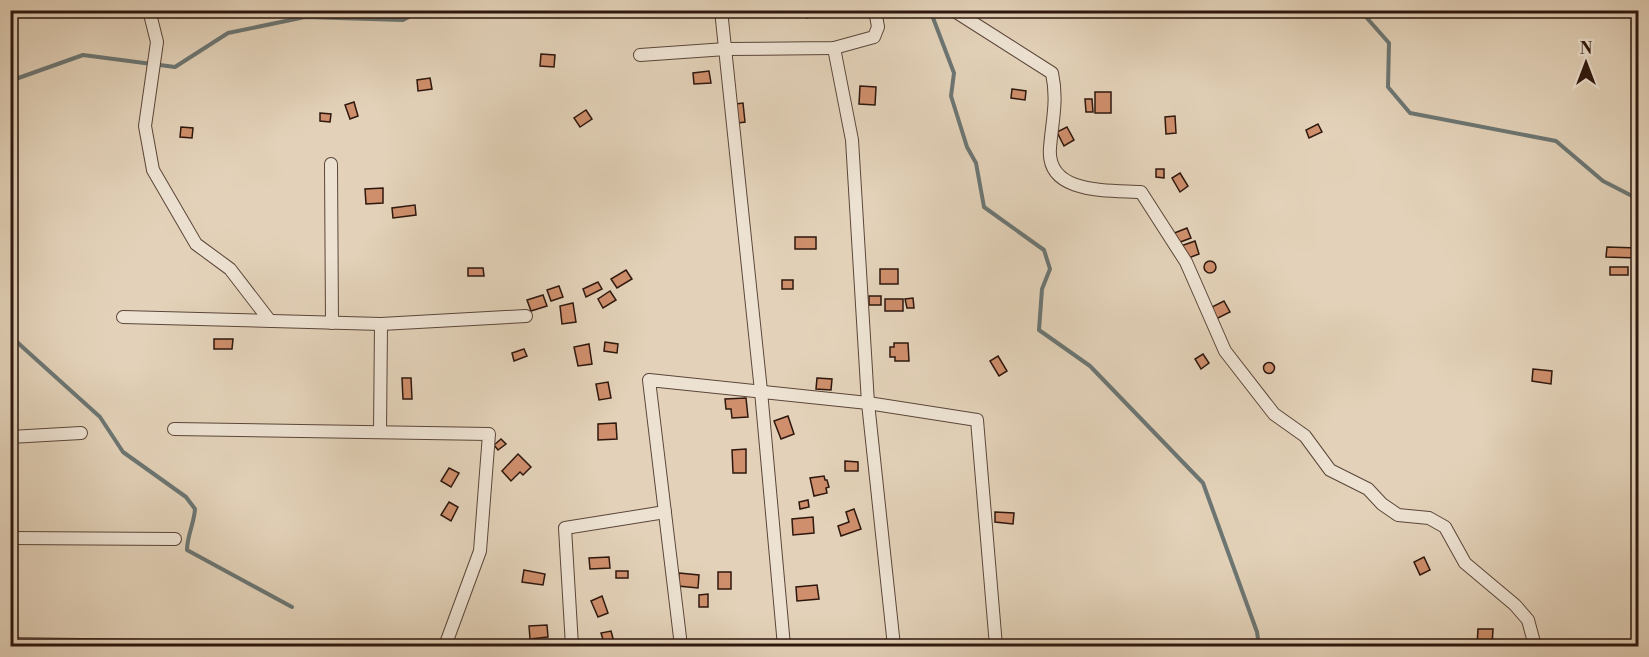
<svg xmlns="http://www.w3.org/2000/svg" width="1649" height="657" viewBox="0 0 1649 657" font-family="'Libre Bodoni',serif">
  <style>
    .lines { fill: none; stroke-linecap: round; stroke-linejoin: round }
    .stream { stroke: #6c7673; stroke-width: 4 }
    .building { fill: #cf8f6c; stroke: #2e170e; stroke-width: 1.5 }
    .minor-casing { stroke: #5b4639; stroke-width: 14 }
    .minor { stroke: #ede2d2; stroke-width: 12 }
  </style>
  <rect width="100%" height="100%" fill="#e3d2b9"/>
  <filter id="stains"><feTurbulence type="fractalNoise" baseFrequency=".00333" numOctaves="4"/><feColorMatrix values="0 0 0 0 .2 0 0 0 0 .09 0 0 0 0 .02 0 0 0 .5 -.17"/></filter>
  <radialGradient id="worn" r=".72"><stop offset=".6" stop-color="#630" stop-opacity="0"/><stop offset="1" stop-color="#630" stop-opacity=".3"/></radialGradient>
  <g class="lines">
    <g class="stream">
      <polyline points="930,10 954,73 951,96 967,147 976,163 984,207 1044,250 1050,269 1042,289 1039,330 1090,366 1203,483 1257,632 1259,646"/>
      <polyline points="1354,10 1366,17 1389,43 1388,87 1410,113 1556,141 1603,181 1638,199"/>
      <polyline points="10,81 83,55 175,67 228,33 305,17 403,20 422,10"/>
      <path d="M10,333L18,343L100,417L123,452L186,497L195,509C194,524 187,536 187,550L292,607"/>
    </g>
  </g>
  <g class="building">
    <polygon points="803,10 823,10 824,12 807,18"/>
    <polygon points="541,54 555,55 554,67 540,66"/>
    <polygon points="709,71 711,83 694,84 693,73"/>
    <polygon points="430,78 432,89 418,91 417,80"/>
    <polygon points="860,86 876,87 875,105 859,104"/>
    <polygon points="1012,89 1026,91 1025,100 1011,98"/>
    <rect x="1095" y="92" width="16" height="21"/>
    <polygon points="1085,99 1092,99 1093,112 1086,112"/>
    <polygon points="354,102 358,116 350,119 345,105"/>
    <polygon points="743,103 745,122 731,124 728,105"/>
    <polygon points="586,110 592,119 580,127 574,118"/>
    <polygon points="320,113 331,114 330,122 320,121"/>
    <polygon points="1175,116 1176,133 1166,134 1165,117"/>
    <polygon points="1318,124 1322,132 1309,138 1306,130"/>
    <polygon points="181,127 193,128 192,138 180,137"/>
    <polygon points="1067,127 1074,140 1064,146 1057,132"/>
    <polygon points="1156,169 1164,169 1164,178 1156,177"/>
    <polygon points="1180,173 1188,186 1180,192 1172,178"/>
    <polygon points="383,188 383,203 366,204 365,189"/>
    <polygon points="415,205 416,215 393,218 392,208"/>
    <polygon points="1187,228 1191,238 1175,244 1172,234"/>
    <rect x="795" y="237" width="21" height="12"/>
    <polygon points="1195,241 1199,254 1183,260 1178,247"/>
    <polygon points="1607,247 1638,248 1638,258 1606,257"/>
    <circle cx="1210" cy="267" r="6"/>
    <rect x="1610" y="267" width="18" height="8"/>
    <polygon points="468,268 483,268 484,276 468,276"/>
    <rect x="880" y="269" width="18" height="15"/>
    <polygon points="626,270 632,279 617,288 611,279"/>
    <rect x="782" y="280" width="11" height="9"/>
    <polygon points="598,282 602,289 586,297 583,289"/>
    <polygon points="559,286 563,297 551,301 547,290"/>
    <polygon points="610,291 616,300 603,308 598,299"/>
    <polygon points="543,295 547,306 531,311 527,300"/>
    <rect x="869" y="296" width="12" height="9"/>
    <polygon points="913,298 914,308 907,308 905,299"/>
    <rect x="885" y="299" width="18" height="12"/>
    <polygon points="1224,301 1230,312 1214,320 1208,309"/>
    <polygon points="573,303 576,322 562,324 560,306"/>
    <polygon points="214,339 233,339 232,349 214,349"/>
    <polygon points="605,342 618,344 617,353 604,351"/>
    <polygon points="894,343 908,343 909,361 895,361 895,357 890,357 890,347 894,347"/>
    <polygon points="589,344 592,364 578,366 574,347"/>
    <polygon points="524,349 527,356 514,361 512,353"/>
    <polygon points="1203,354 1209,363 1201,369 1195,359"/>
    <polygon points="998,356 1007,371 999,376 990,361"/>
    <circle cx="1269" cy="368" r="5.5"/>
    <polygon points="1533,369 1552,371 1551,384 1532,381"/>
    <polygon points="402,378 411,378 412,399 403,399"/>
    <polygon points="817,378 832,379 831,390 816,389"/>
    <polygon points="608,382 611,398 599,400 596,384"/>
    <polygon points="746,398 748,417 732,418 731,409 726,409 725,399"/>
    <polygon points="788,416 794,434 781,439 774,421"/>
    <polygon points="616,423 617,439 598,440 598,424"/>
    <polygon points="501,439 506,444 498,450 494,445"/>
    <polygon points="746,449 746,473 733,473 732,450"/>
    <polygon points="518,454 531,467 523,475 520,472 511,481 502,471"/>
    <polygon points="845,461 858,462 858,471 845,471"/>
    <polygon points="449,468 459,473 451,487 441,481"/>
    <polygon points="824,476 825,480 827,480 829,487 826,488 827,493 814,496 810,478"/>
    <polygon points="808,500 809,507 800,509 799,502"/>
    <polygon points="449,502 458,507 451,521 441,515"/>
    <polygon points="854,509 861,529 841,536 838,526 849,522 846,512"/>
    <polygon points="995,512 1014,513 1013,524 995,522"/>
    <polygon points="813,517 814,533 793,535 792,519"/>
    <polygon points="609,557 610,568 590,569 589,558"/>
    <polygon points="1424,557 1430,570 1420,575 1414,562"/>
    <polygon points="524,570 545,574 543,585 522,582"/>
    <rect x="616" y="571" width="12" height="7"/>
    <rect x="718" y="572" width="13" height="17"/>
    <polygon points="679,573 699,575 698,588 678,586"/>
    <polygon points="817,585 819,599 797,601 796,587"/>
    <polygon points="708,594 708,607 699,607 699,595"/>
    <polygon points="602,596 608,613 598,617 591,601"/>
    <polygon points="547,625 548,637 530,639 529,626"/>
    <polygon points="1478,629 1493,629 1492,646 1477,646"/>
    <polygon points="611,631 615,646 605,646 601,633"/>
  </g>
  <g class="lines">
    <g class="minor-casing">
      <g id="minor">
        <polyline points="149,10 157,42 145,126 153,170 196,244 230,269 270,321"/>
        <polyline points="721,10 761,391 784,646"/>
        <path d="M953,10L1052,73C1058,101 1052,121 1050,148C1046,195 1109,190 1141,192L1186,262L1225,351L1274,414L1305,436L1330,470L1368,489L1382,504L1398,515L1429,518L1445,527L1465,563L1515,605L1528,620L1535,646"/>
        <polyline points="834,48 852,140 868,403 894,646"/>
        <polyline points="640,55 726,49 834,48 874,37 878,27 875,10"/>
        <polyline points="331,164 332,323"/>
        <polyline points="123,317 381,324 526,316"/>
        <polyline points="174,429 489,434 480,551 445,646"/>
        <polyline points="380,432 381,324"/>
        <polyline points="10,437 81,433"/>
        <polyline points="10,538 175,539"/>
        <polyline points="10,644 152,646"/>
        <polyline points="572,646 565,528 665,512"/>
        <polyline points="681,646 649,380 868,403 977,420 996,646"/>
      </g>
    </g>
    <use href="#minor" class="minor"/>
  </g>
  <rect width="1649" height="657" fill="none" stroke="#e3d2b9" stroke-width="36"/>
  <rect x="12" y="12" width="1625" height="633" fill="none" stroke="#2e170e" stroke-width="3"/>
  <rect x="18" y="18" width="1613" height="621" fill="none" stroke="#2e170e" stroke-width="1.5"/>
  <g transform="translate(1586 63)" stroke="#ede2d2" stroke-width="4.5" paint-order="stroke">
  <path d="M0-4.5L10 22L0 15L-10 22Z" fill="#2e170e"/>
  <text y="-9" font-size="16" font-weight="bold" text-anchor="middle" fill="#2e170e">N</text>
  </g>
  <rect width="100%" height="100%" filter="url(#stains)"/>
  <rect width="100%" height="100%" fill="url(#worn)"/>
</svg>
